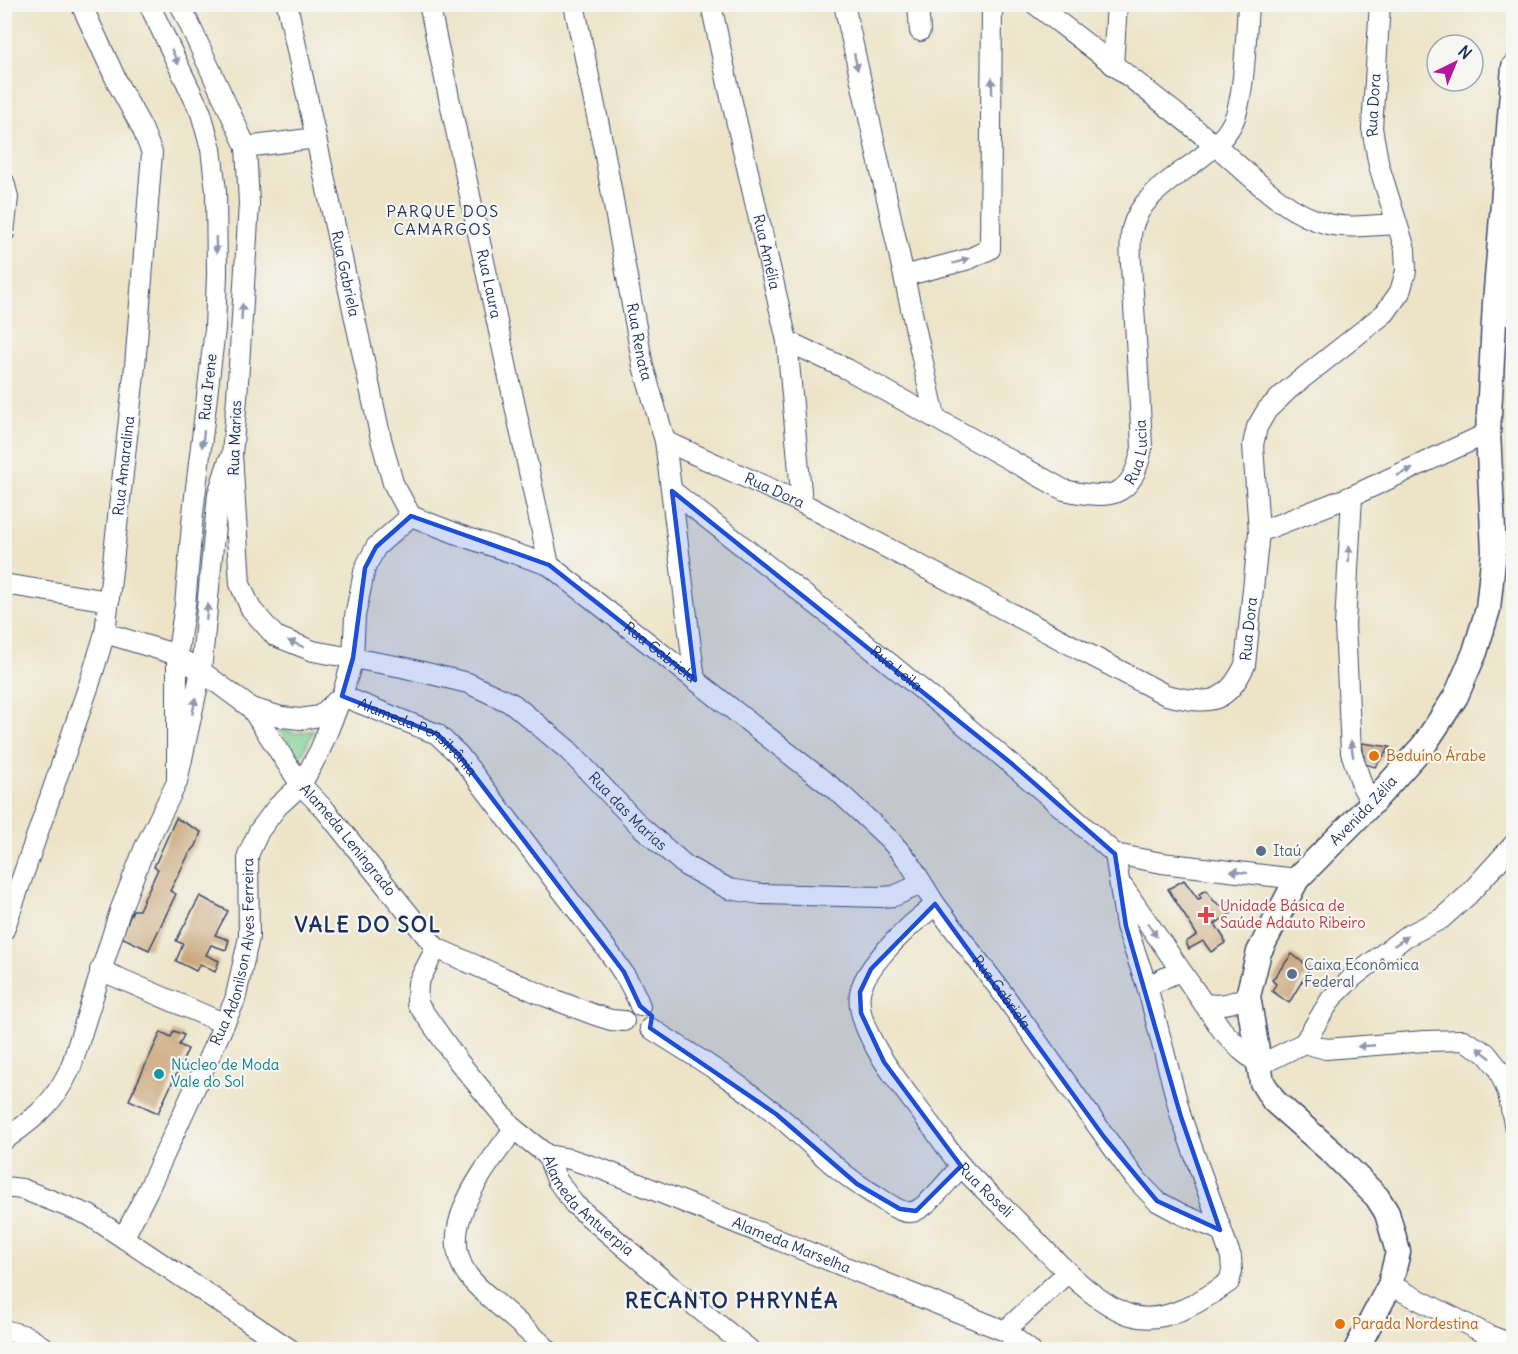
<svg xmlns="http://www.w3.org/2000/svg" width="1518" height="1354" viewBox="0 0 1518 1354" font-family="Delius,sans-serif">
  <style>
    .green { fill: #7ecf90; stroke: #4c7f77; stroke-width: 1.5 }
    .building { fill: #caa87d }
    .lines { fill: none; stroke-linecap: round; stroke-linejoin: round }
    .minor-casing { stroke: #3a4a6e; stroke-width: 22 }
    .major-casing { stroke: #3a4a6e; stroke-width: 27 }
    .minor { stroke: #fff; stroke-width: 20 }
    .major { stroke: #fff; stroke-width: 24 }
    .oneway { fill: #8d97ae }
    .marked { fill: #1d4ed8; fill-opacity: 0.2; stroke: #1d4ed8; stroke-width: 4.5; stroke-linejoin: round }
    .food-dot { fill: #e8710a; stroke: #f6f6f2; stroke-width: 2 }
    .service-dot { fill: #5c6f8a; stroke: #f6f6f2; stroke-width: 2 }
    .health-dot { fill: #e0444e; stroke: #f6f6f2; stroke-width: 2 }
    .culture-dot { fill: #0f9aa8; stroke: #f6f6f2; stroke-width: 2 }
    .labels { text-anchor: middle; stroke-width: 4.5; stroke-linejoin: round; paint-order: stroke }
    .street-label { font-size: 15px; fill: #1b2f5e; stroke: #f6f6f2 }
    .food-label { font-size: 15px; fill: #c56008; stroke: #f6f6f2; text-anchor: start }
    .service-label { font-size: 15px; fill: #4e5e75; stroke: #f6f6f2; text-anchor: start }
    .health-label { font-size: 15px; fill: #be3a42; stroke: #f6f6f2; text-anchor: start }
    .culture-label { font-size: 15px; fill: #0d838f; stroke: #f6f6f2; text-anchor: start }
    .neighbourhood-label { font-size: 16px; letter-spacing: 1.5px; fill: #1b2f5e; stroke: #f6f6f2 }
    .district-label { font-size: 21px; font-weight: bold; letter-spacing: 1.5px; fill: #1b2f5e; stroke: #f6f6f2 }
  </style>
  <rect width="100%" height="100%" fill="#f6f6f2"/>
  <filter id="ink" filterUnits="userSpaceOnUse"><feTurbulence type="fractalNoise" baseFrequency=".0167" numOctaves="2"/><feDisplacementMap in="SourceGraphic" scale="12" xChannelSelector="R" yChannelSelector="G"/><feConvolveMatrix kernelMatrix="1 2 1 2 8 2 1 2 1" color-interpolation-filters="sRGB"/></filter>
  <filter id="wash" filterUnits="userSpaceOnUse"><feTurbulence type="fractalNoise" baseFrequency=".008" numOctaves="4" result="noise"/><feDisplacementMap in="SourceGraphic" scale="24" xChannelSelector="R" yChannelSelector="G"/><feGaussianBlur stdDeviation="1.35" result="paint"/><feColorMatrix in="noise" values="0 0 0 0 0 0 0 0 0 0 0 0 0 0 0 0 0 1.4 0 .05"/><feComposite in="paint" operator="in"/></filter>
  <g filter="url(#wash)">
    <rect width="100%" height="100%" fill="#ede4c8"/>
    <polygon class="green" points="278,728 295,733 314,730 299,761"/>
    <g id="blocks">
      <g class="building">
        <polygon points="1362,743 1390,747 1375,767 1365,764"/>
        <polygon points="176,818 201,832 196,846 189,854 170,891 176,894 149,950 121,937 133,910 139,910 158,869 154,867"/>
        <polygon points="1184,880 1198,899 1201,898 1199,894 1206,890 1213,900 1221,906 1229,901 1235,910 1215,924 1224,938 1225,943 1211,952 1203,941 1189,949 1186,942 1197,935 1168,889"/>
        <polygon points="200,896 228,911 215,935 229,940 226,950 211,945 206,955 219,961 215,972 200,964 196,971 176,961 183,944 176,941"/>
        <polygon points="1292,954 1310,968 1289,1003 1272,991 1276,984 1272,980"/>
        <polygon points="174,1031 184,1035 179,1045 188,1049 158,1113 129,1100 161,1032 171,1037"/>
      </g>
    </g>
  </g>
  <g filter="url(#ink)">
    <use href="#blocks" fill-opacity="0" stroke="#3a4a6e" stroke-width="1.5"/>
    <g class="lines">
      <g class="minor-casing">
        <g id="minor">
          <polyline points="149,4 201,113 211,149 216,191 217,273 215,329 193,513 185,605 177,657 177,782"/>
          <path id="s1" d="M180,4L246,147L249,204L237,398L232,454L240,584L251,609L275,636L313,651L402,667L468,683L513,704L568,750L640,826L686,866L729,889L761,894L882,897L894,896L921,884"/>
          <path id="s2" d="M287,4L381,439L393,483L411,516L465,537L549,565L843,796L890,840L909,862L935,904L1004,995L1134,1177L1157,1201L1183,1215L1220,1230"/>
          <path id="s3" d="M429,4L549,565"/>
          <path id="s4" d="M574,4L604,150L643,366L665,441L695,680"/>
          <path id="s5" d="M711,4L729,89L787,341L802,503"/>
          <polyline points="844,4 935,417"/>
          <polyline points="918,4 920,31"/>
          <path d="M1035,4C1096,51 1157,97 1216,146C1250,174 1283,213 1328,224C1349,229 1375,225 1396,224"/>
          <polyline points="1113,65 1117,4"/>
          <polyline points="246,147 316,138"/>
          <polyline points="4,182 8,197 4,233"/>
          <polyline points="904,276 969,259 990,249 992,4"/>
          <polyline points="1495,303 1514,318"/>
          <path id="s6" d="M787,341L847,369L1064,490C1111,500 1132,499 1142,448C1140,401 1137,354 1134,307C1133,286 1128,248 1132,229C1143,181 1211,166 1233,122C1245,97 1246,34 1248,4"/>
          <path id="s7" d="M665,441L802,503L1166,695C1207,704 1225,707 1245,665L1259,532L1253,445L1257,427L1267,410L1289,389L1385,313L1400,292L1406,271L1405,249L1379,166L1372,128L1380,4"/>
          <path id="s8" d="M672,491C823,608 972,727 1115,854"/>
          <polyline points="1352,496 1345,625 1351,752 1363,788 1372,803"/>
          <polyline points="1259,532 1352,496 1488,433"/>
          <polyline points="4,584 109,601"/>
          <path id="s9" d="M105,633L171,653L201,671L251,708L282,717L300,719L320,716L342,696L437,734L459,755L605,947C619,966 632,984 640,1006"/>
          <path id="s10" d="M251,708L301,785L326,811L436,948L545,996L595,1015L611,1020L624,1021"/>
          <polyline points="1115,854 1162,863 1297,879"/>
          <polyline points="1123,887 1222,1030 1241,1050 1260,1065 1304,1043 1326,1049 1425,1041 1463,1040 1486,1053 1498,1068 1508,1093 1514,1124"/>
          <path id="s11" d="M935,904C926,915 916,919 908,928C893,942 863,972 860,993C854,1031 904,1089 926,1119C938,1134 948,1151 961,1166C978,1185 998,1202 1016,1220C1046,1250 1090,1302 1130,1315C1164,1326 1202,1301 1229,1282L1232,1271L1231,1257L1181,1117L1147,986L1126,926L1115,854"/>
          <path id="s12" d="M4,930L89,685L105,633L135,366L152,153L142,128L120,88L81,4"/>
          <path id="s13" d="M436,948L418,983L417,1003L458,1061L514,1129L547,1155L557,1180L574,1204L668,1284L750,1350"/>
          <polyline points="100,970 223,1023"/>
          <polyline points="1147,986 1180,971"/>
          <path d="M1204,1004C1221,1006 1232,1004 1248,996"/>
          <path d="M650,1028C693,1055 736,1081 775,1113C807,1139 835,1171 870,1192C881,1198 899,1214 911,1212C925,1211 951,1177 961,1166"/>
          <polyline points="1304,1043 1331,999 1353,977 1405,937 1441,919 1467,896 1514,844"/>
          <path d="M514,1129C488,1165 434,1227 467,1274C474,1285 486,1294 496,1303C513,1318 531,1334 548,1350"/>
          <path d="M4,1140C36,1118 55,1102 71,1067L120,911L145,847L177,782L201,671L218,494L229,460"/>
          <path id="s14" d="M547,1155L570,1159L604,1170L1005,1331L1030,1350"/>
          <polyline points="4,1187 22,1189 89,1215 291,1350"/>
          <path id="s15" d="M124,1237L150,1186L235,1000L249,937L248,855L259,831L277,807L301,785L320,750L342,696L353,658L355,616L365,568L376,547L411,516"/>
          <polyline points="1390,1285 1488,1335 1514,1345"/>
          <polyline points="4,1330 26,1336 48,1350"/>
          <polyline points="1005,1331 1068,1272"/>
        </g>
      </g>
      <g class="major-casing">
        <g id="major">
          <path id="s16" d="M1356,1350L1390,1285L1398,1252L1387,1213L1377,1197L1333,1153L1274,1101L1262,1082L1248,996L1259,952L1297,879L1372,803L1424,745L1456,696L1475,652L1488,609L1494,551L1488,433L1495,303L1514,67"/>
        </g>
      </g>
      <use href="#minor" class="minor"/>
      <use href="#major" class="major"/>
    </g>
    <defs><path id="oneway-solid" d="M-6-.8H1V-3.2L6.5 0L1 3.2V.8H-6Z" transform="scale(1.5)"/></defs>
    <g class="oneway">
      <use href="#oneway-solid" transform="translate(175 57) rotate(65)"/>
      <use href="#oneway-solid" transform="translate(856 62) rotate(78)"/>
      <use href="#oneway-solid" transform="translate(992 86) rotate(-90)"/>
      <use href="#oneway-solid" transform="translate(216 245) rotate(89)"/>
      <use href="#oneway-solid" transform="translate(961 261) rotate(-17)"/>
      <use href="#oneway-solid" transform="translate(242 312) rotate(-86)"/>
      <use href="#oneway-solid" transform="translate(203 439) rotate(97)"/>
      <use href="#oneway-solid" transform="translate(1405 472) rotate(-25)"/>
      <use href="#oneway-solid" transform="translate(1349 554) rotate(-87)"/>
      <use href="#oneway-solid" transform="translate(207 612) rotate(-85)"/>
      <use href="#oneway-solid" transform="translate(296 644) rotate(-158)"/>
      <use href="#oneway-solid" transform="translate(194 706) rotate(-78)"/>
      <use href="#oneway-solid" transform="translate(1352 749) rotate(-98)"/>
      <use href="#oneway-solid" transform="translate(1239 872) rotate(-173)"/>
      <use href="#oneway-solid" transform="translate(1152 930) rotate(56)"/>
      <use href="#oneway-solid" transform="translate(1401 941) rotate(-34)"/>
      <use href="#oneway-solid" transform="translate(1366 1046) rotate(175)"/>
      <use href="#oneway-solid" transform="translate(1484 1053) rotate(-142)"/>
    </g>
  </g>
  <path class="marked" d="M672,491L1011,763L1115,854L1126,926L1181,1117L1220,1230L1157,1201L1104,1137L935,904L871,969L860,992L861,1013L884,1062L961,1166L916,1211L900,1209L857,1184L776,1114L650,1028L652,1016L640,1006L624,972L459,755L437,734L342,696L353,658L365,568L376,547L411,516L549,565L695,680Z"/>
  <g class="food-dot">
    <circle cx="1374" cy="756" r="6"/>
    <circle cx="1340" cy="1324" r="6"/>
  </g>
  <g class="service-dot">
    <circle cx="1261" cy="851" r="6"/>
    <circle cx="1292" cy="974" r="6"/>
  </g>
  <path class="health-dot" d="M1203 906h6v6h6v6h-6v6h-6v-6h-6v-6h6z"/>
  <circle class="culture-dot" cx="159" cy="1074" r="6"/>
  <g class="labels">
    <g class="street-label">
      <text dy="5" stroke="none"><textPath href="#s7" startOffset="1288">Rua Dora</textPath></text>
      <text dy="5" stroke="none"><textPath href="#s5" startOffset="254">Rua Amélia</textPath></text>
      <text dy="5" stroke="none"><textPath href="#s2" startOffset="276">Rua Gabriela</textPath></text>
      <text dy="5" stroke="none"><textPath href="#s3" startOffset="286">Rua Laura</textPath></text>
      <text dy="5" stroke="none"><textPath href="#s4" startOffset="344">Rua Renata</textPath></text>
      <text transform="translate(208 387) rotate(-84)" y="5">Rua Irene</text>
      <text transform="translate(235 438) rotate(-88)" y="5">Rua Marias</text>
      <text dy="5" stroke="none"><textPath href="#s6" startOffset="416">Rua Lucia</textPath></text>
      <text dy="5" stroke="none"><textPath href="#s12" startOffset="482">Rua Amaralina</textPath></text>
      <text dy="5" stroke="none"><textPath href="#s7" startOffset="120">Rua Dora</textPath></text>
      <text dy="5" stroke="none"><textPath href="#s7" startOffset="694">Rua Dora</textPath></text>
      <text dy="5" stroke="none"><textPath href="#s2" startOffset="816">Rua Gabriela</textPath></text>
      <text dy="5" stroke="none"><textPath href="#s8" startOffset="286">Rua Leila</textPath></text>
      <text dy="5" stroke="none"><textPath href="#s9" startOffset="354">Alameda Pensilvânia</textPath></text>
      <text dy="5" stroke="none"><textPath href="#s1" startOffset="1065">Rua das Marias</textPath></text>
      <text dy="5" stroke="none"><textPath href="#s16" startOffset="640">Avenida Zélia</textPath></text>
      <text dy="5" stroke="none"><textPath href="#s10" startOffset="164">Alameda Leningrado</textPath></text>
      <text dy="5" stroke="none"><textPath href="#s15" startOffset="309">Rua Adonilson Alves Ferreira</textPath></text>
      <text dy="5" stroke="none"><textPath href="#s2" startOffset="1302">Rua Gabriela</textPath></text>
      <text dy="5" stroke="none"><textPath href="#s11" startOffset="356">Rua Roseli</textPath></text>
      <text dy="5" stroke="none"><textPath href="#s13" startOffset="327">Alameda Antuerpia</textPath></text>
      <text dy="5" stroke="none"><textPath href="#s14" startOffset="261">Alameda Marselha</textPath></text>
    </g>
    <g class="food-label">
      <text x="1386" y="761">Beduíno Árabe</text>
      <text x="1352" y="1329">Parada Nordestina</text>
    </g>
    <g class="service-label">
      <text x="1273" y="856">Itaú</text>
      <text x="1304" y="970">Caixa Econômica<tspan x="1304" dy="17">Federal</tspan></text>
    </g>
    <g class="health-label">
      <text x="1220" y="911">Unidade Básica de<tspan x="1220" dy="17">Saúde Adauto Ribeiro</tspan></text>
    </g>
    <g class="culture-label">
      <text x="171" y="1070">Núcleo de Moda<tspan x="171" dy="17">Vale do Sol</tspan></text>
    </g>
    <g class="neighbourhood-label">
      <text x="443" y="217">PARQUE DOS<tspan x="443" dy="18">CAMARGOS</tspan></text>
    </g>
    <g class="district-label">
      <text x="368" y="932">VALE DO SOL</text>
      <text x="732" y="1308">RECANTO PHRYNÉA</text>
    </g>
  </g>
  <rect width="1518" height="1354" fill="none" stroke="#f6f6f2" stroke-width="24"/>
  <g transform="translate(1455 63) rotate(43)"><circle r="28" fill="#f6f6f2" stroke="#9ea6b7" stroke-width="1.5"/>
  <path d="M0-4.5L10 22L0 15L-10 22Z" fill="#b5179e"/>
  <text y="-9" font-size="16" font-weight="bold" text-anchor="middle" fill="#1b2f5e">N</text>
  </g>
</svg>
